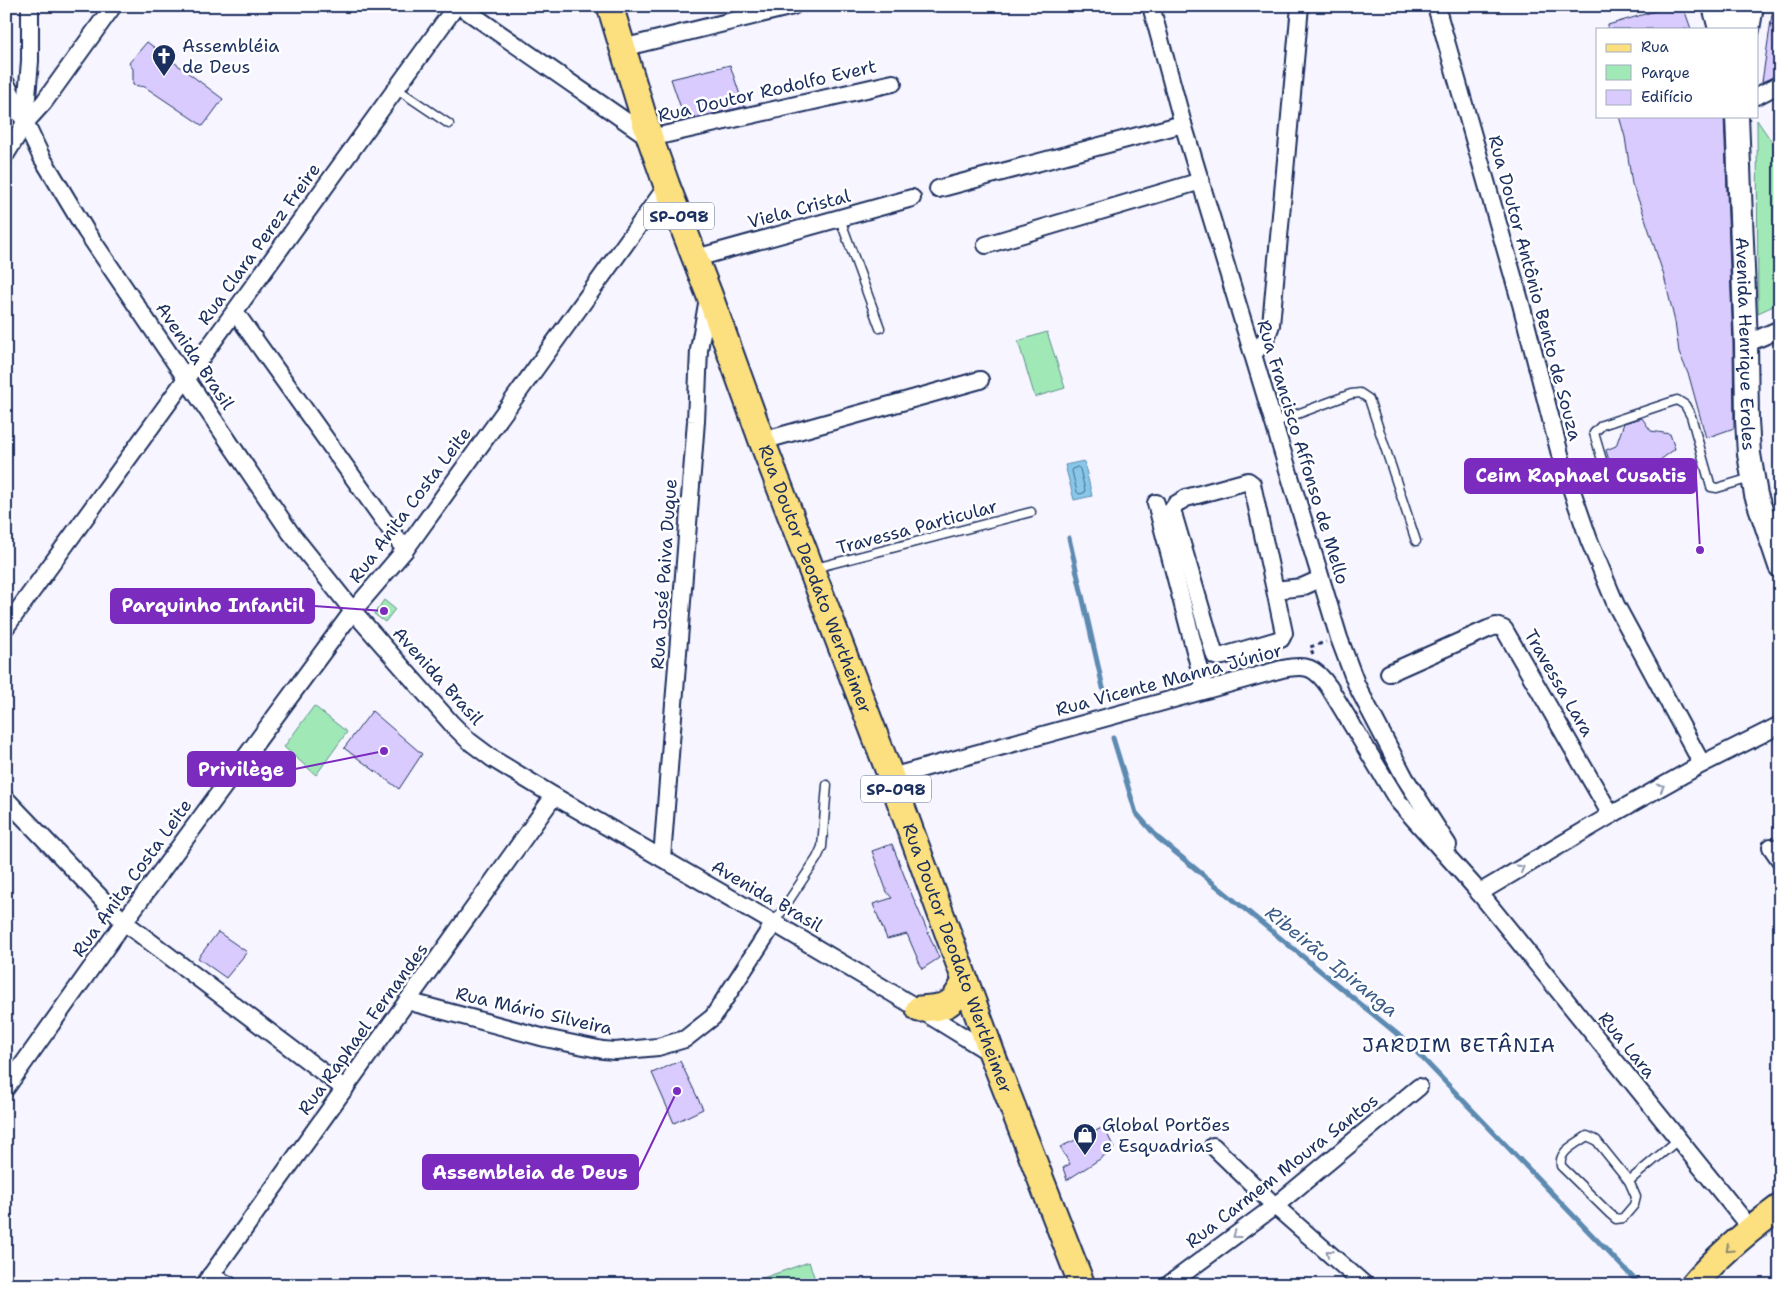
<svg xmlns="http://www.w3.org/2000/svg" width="1786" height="1291" viewBox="0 0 1786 1291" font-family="'Shantell Sans',sans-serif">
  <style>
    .green { fill: #a0e9b7; stroke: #5e8c8a }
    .water { fill: #88c7e8; stroke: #5c8ab1 }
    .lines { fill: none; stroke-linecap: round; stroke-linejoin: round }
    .shore { stroke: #476c95; stroke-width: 1 }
    .stream { stroke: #5c8ab1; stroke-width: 5 }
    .building { fill: #d9cbfe; stroke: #1b2f5e }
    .lane-casing { stroke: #1b2f5e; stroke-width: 11 }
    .street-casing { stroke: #1b2f5e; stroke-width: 20 }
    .secondary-casing { stroke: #1b2f5e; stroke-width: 26 }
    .primary-casing { stroke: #1b2f5e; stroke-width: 29 }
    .path { stroke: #1b2f5e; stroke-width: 3; stroke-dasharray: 4 4; stroke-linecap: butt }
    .lane { stroke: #fff; stroke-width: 8 }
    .street { stroke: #fff; stroke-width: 16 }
    .secondary { stroke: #fff; stroke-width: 22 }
    .primary { stroke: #fce080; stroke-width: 25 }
    .oneway { stroke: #8d97ae }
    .oneway2 { stroke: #8c886f }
    .labels { text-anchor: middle; stroke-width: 5; stroke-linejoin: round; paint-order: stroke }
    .shield { fill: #fff; stroke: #5f6d8e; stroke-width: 1 }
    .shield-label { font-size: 16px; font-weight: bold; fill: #1b2f5e }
    .poi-label { font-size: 18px; fill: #1b2f5e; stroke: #fff; text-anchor: start }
    .street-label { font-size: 18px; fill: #1b2f5e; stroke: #fff }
    .water-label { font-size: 19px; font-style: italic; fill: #3c5d87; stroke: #fff }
    .quarter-label { font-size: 20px; letter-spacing: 1px; fill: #1b2f5e; stroke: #fff }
    .leader { fill: none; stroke: #7b2cbf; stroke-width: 2 }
    .callout-dot { fill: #7b2cbf; stroke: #fff; stroke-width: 2 }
    .callout { fill: #7b2cbf; stroke: #7b2cbf; stroke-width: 2 }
    .callout-label { font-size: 19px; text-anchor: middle; font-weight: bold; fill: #fff }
  </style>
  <rect width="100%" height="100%" fill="#f7f5ff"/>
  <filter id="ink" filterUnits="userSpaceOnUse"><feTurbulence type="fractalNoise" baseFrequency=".02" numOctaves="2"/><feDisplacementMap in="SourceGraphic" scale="10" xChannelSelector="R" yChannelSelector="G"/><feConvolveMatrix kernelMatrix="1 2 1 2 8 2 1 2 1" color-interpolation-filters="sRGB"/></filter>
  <g filter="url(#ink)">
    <g class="green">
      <polygon points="1757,120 1780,154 1780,303 1758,313"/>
      <polygon points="1047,332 1065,388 1035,397 1018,341"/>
      <polygon points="384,600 395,609 385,622 374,614"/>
      <polygon points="314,706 347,732 316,775 284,747"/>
      <polygon points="809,1262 817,1285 743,1285"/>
    </g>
    <polygon class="water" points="1084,461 1092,496 1074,500 1065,465"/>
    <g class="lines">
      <polygon class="shore" points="1078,467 1080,469 1085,490 1084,493 1079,494 1077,492 1072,471 1073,469"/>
      <g class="stream">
        <polyline points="1069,538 1104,692"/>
        <polyline points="1113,738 1136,813 1158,838 1407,1042 1640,1285"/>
      </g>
    </g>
    <g class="building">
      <polygon points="1672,6 1683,6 1691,29 1608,29 1608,25"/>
      <polygon points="1772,14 1780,15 1780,74 1762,82"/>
      <polygon points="147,42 223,99 203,126 145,87 133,85 133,69 129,63"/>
      <polygon points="730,65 744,107 685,120 671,79"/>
      <polygon points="1619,116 1724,116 1733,344 1734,428 1706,438 1689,376 1679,352 1675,322 1664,276 1642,209 1632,184 1625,137"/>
      <polygon points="1642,418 1651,431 1670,434 1675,449 1656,463 1658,475 1642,478 1627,459 1610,464 1606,450 1616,446 1624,423"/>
      <polygon points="372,711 422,754 399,789 344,748"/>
      <polygon points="892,844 909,888 939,958 922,969 907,934 887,939 873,904 892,898 887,892 872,851"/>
      <polygon points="218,932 247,952 226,978 198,958"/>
      <polygon points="680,1061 703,1109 674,1123 652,1073"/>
      <polygon points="1104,1127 1114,1148 1100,1159 1067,1180 1063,1168 1070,1164 1060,1147"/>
    </g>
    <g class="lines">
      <g class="lane-casing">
        <g id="lane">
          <polyline points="397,89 449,124"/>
          <polyline points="840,219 880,328"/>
          <polyline points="1273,423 1351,394 1360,393 1369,399 1416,541"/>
          <polyline points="1607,477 1594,433 1602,425 1677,400 1685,405 1691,416 1711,487 1717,488 1751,478"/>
          <polyline points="815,568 1031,512"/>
          <polyline points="774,923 817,858 822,847 827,785"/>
          <path d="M1587,1136L1596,1140L1629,1181L1636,1197L1634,1205L1623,1218L1616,1219L1609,1213L1561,1166C1558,1151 1576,1144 1587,1136Z"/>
          <polyline points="1629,1181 1679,1139"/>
        </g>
      </g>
      <g class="street-casing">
        <g id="street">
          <polyline points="460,6 650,138 893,83"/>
          <polyline points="1151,6 1183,124 1339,638 1357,686 1405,778 1448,845"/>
          <polyline points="1436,6 1521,304 1562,462 1589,540 1616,605 1702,764"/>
          <polyline points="622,48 793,6"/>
          <polyline points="6,83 41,156 86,231 290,532 353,611 451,723 469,741 493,759 554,796 774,923 919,1009 992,1054"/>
          <polyline points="1757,96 1780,84"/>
          <polyline points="25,121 30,61 30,6"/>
          <polyline points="6,154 25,123 44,102 113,6"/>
          <polyline points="938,189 1183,124"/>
          <polyline points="986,245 1201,181"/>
          <polyline points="696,258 912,198"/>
          <polyline points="235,312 405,550"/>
          <polyline points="1746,344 1780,329"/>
          <polyline points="1253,354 1265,341 1271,325 1300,6"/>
          <polyline points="762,441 980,380"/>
          <polyline points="1156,503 1205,689"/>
          <polyline points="1275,590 1252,484 1248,481 1186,498 1176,504 1172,510 1215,656 1218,657 1223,656 1281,639 1284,633 1275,590 1302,587 1320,579"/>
          <polyline points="6,627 456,6"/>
          <polyline points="1389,673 1488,629 1496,626 1504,629 1611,815"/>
          <path d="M891,777L1282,669C1307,664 1315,667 1329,687L1398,801L1473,885L1751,1229"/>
          <polyline points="6,799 124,922 345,1089"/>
          <polyline points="1771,847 1780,860"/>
          <polyline points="662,858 696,421 699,350 708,298"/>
          <polyline points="1479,893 1611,815 1702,764 1780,725"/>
          <polyline points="407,1001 545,1038 603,1050 615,1051 658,1047 685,1039 713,1017 774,923"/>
          <polyline points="6,1088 124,922 353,611 405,550 667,186"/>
          <polyline points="1213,1146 1275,1206 1365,1285"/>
          <polyline points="210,1276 229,1285"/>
          <polyline points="204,1285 554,796"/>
          <polyline points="1168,1285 1275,1206 1419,1087"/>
        </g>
      </g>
      <g class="secondary-casing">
        <g id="secondary">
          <polyline points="1714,6 1720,29"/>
          <polyline points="1733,29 1735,6"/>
          <polyline points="1748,29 1752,6"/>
          <path id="s1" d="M1737,116L1746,344L1747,420L1749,454L1756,495L1780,566"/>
        </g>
      </g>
      <g class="primary-casing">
        <g id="primary">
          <path id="s2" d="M610,6L650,138L667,186L709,294L762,441L891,777L992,1054L1082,1285"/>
          <path d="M919,1009C947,1007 952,1007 965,981"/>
          <path d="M1693,1285C1718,1255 1749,1230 1780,1207"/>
        </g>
      </g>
      <polyline class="path" points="1313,654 1310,647 1326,642"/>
      <use href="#lane" class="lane"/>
      <use href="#street" class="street"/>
      <use href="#secondary" class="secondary"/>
      <use href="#primary" class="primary"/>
    </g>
    <defs><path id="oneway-chevron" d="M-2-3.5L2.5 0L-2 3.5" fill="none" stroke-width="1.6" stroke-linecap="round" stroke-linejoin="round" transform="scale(1.25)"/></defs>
    <g class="oneway">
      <use href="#oneway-chevron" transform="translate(1661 787) rotate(-29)"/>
      <use href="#oneway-chevron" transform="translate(1521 868) rotate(-30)"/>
      <use href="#oneway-chevron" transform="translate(1236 1235) rotate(144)"/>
      <use href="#oneway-chevron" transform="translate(1329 1253) rotate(-139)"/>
    </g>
    <use class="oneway2" href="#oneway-chevron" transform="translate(1729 1249) rotate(137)"/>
  </g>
  <defs>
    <g id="church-pin" transform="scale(1.25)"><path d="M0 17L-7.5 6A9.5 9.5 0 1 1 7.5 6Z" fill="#1b2f5e" stroke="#fff"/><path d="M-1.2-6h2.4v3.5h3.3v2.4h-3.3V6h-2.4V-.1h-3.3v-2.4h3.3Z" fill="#fff"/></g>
    <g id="shop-pin" transform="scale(1.25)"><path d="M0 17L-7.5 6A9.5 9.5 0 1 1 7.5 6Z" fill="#1b2f5e" stroke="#fff"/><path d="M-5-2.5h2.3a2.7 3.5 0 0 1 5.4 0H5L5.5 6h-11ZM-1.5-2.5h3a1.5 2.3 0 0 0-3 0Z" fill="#fff"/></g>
  </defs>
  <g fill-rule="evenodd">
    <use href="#church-pin" x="164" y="56"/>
    <use href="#shop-pin" x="1085" y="1135"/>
  </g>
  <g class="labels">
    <g class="shield">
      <rect x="644" y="202.5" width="70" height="27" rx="4"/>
      <rect x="861" y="775.5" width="70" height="27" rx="4"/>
    </g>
    <g class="shield-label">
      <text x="679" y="222">SP-098</text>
      <text x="896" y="795">SP-098</text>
    </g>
    <g class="poi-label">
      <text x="182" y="52">Assembléia<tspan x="182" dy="21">de Deus</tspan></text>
      <text x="1102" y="1131">Global Portões<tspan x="1102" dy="21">e Esquadrias</tspan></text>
    </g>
    <g class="street-label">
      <text transform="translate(767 91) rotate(-13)" y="6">Rua Doutor Rodolfo Evert</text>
      <text transform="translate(799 209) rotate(-15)" y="6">Viela Cristal</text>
      <text transform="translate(259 244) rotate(-54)" y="6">Rua Clara Perez Freire</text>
      <text transform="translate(1535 288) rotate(75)" y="6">Rua Doutor Antônio Bento de Souza</text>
      <text dy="6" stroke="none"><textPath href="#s1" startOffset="228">Avenida Henrique Eroles</textPath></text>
      <text transform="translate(195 356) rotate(56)" y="6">Avenida Brasil</text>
      <text transform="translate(1303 452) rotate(73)" y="6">Rua Francisco Affonso de Mello</text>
      <text transform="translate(410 505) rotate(-53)" y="6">Rua Anita Costa Leite</text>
      <text transform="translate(917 527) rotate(-15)" y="6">Travessa Particular</text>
      <text transform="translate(664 574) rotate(-86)" y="6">Rua José Paiva Duque</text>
      <text dy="6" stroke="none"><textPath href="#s2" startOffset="609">Rua Doutor Deodato Wertheimer</textPath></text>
      <text transform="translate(438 676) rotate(48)" y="6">Avenida Brasil</text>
      <text transform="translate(1169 680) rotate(-15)" y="6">Rua Vicente Manna Júnior</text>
      <text transform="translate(1559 683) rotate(60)" y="6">Travessa Lara</text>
      <text transform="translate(132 878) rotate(-54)" y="6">Rua Anita Costa Leite</text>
      <text transform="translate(767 896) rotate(30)" y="6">Avenida Brasil</text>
      <text dy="6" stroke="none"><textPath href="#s2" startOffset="1014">Rua Doutor Deodato Wertheimer</textPath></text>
      <text transform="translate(534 1011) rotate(13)" y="6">Rua Mário Silveira</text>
      <text transform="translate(363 1029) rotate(-54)" y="6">Rua Raphael Fernandes</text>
      <text transform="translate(1627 1045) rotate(51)" y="6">Rua Lara</text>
      <text transform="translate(1282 1171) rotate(-38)" y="6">Rua Carmem Moura Santos</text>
    </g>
    <g class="water-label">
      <text transform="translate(1332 961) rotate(39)" y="7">Ribeirão Ipiranga</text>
    </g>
    <g class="quarter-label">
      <text x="1459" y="1052">JARDIM BETÂNIA</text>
    </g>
  </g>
  <path class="leader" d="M1700 550L1696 476M384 611L314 606M384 751L295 769M677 1091L638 1172"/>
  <g class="callout-dot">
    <circle cx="1700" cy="550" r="5"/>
    <circle cx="384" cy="611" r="5"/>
    <circle cx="384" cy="751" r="5"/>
    <circle cx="677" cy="1091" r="5"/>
  </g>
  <g class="callout">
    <rect x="1465" y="459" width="231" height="34" rx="5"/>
    <rect x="111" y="589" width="203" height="34" rx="5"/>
    <rect x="188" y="752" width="107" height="34" rx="5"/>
    <rect x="423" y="1155" width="215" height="34" rx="5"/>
  </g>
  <g class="callout-label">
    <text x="1581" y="482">Ceim Raphael Cusatis</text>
    <text x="213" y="612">Parquinho Infantil</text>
    <text x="241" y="776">Privilège</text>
    <text x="530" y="1179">Assembleia de Deus</text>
  </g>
  <rect width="1786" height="1291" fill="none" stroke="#fff" stroke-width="25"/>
  <rect x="12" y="12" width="1761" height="1266" fill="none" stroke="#1b2f5e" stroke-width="2" filter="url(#ink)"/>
  <rect x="1596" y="28" width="162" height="90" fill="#ffffff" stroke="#a4acbf"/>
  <rect x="1606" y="44" width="25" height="8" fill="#fce080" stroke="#a4acbf"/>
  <text x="1641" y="52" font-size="15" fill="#1b2f5e">Rua</text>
  <rect x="1606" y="65" width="25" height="15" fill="#a0e9b7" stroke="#a4acbf"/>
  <text x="1641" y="78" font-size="15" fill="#1b2f5e">Parque</text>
  <rect x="1606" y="90" width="25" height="15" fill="#d9cbfe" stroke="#a4acbf"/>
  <text x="1641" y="102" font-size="15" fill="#1b2f5e">Edifício</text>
</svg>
